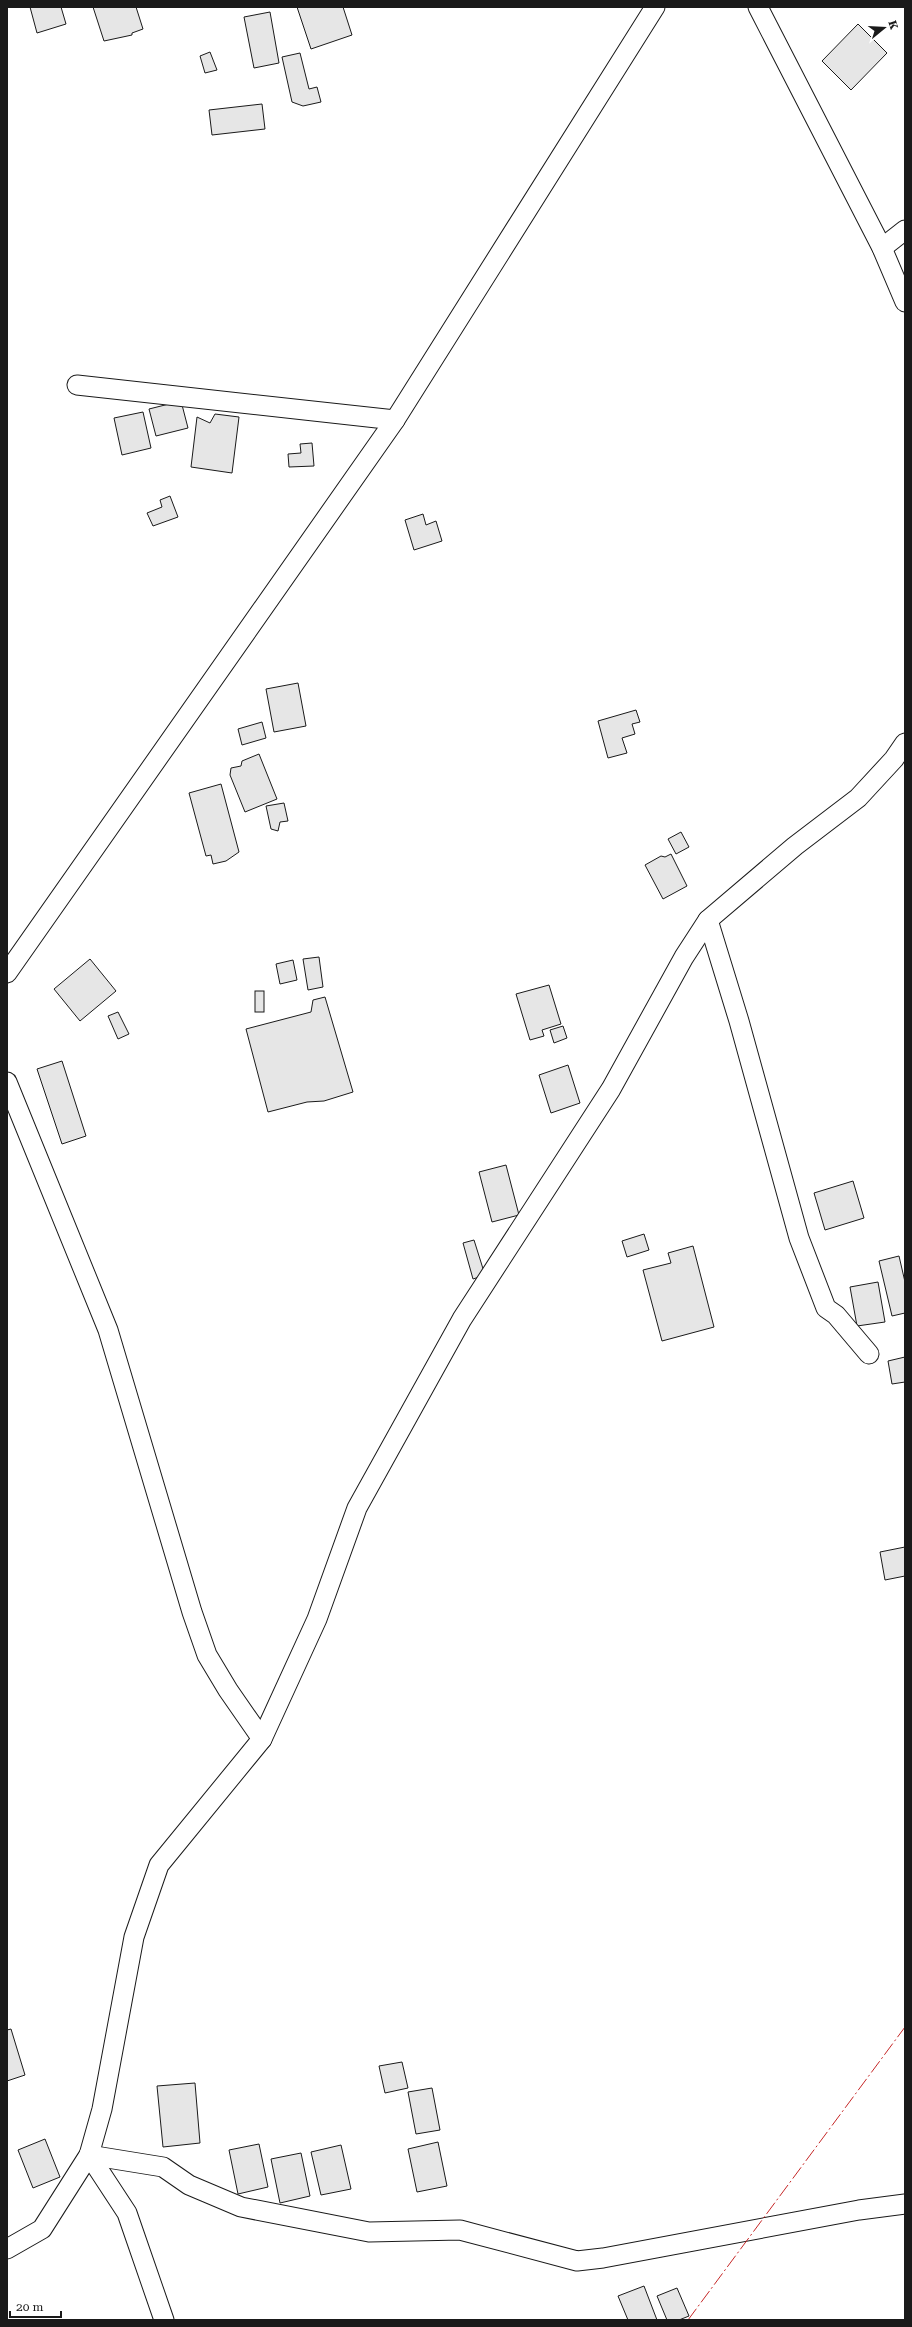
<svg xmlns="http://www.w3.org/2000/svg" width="912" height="2327" viewBox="0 0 912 2327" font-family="'Roboto Serif',serif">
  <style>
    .building { fill: #e6e6e6; stroke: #1a1a1a }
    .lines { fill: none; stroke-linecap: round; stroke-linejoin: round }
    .minor-casing { stroke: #1a1a1a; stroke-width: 21 }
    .minor { stroke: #fff; stroke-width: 19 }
    .power { stroke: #c62828; stroke-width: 1; stroke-dasharray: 14 3 2 3; stroke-linecap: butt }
  </style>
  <rect width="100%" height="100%" fill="#fff"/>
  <g class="building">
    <polygon points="30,7 61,7 66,24 37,33"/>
    <polygon points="93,7 136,7 143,29 132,33 132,35 104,41"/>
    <polygon points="297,7 343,7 352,35 311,49"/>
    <polygon points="270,12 279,63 254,68 244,17"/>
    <polygon points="858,24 887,53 851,90 822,61"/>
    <polygon points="210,52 217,70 205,73 200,56"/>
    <polygon points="300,53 309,89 317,87 321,102 303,106 292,102 282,57"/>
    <polygon points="262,104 265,129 212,135 209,110"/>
    <polygon points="181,401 188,428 156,436 149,409"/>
    <polygon points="143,412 151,448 122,455 114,418"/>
    <polygon points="215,414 239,417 232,473 191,467 197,417 210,423"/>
    <polygon points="312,443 314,466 289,467 288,454 301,453 300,444"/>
    <polygon points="170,496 178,517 153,526 147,513 162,507 160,500"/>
    <polygon points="423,514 426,525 436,521 442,541 414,550 405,520"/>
    <polygon points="298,683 306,726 274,732 266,689"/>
    <polygon points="636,710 640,722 632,724 635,734 622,738 627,753 608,758 598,721"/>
    <polygon points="262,722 266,738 242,745 238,729"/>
    <polygon points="259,754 277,799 245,812 230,775 231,768 241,766 242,761"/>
    <polygon points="221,784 239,852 226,861 213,864 211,855 206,856 189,793"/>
    <polygon points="284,803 288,821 280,822 278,831 271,829 266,806"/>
    <polygon points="681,832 689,847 676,854 668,839"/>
    <polygon points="671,854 687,886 663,899 645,865 661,856 665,857"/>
    <polygon points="319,957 323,987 308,990 303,959"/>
    <polygon points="90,959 116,991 80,1021 54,989"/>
    <polygon points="293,960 297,980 280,984 276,964"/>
    <polygon points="549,985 561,1024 542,1030 544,1036 530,1040 516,994"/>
    <rect x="255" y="991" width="9" height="21"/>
    <polygon points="325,997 353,1092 324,1101 307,1102 268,1112 246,1029 311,1012 313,1000"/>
    <polygon points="118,1012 129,1034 118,1039 108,1016"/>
    <polygon points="563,1026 567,1038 554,1043 550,1030"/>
    <polygon points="62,1061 86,1136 62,1144 37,1069"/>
    <polygon points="568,1065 580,1103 551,1113 539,1075"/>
    <polygon points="506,1165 519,1215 492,1222 479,1172"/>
    <polygon points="853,1181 864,1218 825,1230 814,1193"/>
    <polygon points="644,1234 649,1250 627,1257 622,1241"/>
    <polygon points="474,1240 485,1275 473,1279 463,1243"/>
    <polygon points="693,1246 714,1327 662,1341 643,1270 671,1263 668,1253"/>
    <polygon points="899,1256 905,1282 905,1313 892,1316 879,1261"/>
    <polygon points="878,1282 885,1322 857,1326 850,1287"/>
    <polygon points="905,1357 905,1382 892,1384 888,1361"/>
    <polygon points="905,1547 905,1576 885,1580 880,1552"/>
    <polygon points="11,2029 25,2075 7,2081 7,2030"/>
    <polygon points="402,2062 408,2088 385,2093 379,2066"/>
    <polygon points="195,2083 200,2143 163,2147 157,2086"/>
    <polygon points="432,2088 440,2130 416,2134 408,2092"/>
    <polygon points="45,2139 60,2177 33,2188 18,2150"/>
    <polygon points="438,2142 447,2186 417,2192 408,2149"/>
    <polygon points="259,2144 268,2187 238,2194 229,2150"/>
    <polygon points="341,2145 351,2189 321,2195 311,2152"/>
    <polygon points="301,2153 310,2196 280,2203 271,2159"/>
    <polygon points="644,2286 657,2320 628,2320 618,2296"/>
    <polygon points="677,2288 689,2316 679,2320 667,2320 657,2296"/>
  </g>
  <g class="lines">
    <g class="minor-casing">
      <g id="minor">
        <polyline points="758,7 882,248 905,302"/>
        <polyline points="882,248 905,230"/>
        <polyline points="77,385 395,420"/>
        <polyline points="708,920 739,1021 799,1238 826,1308 836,1315 869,1354"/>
        <polyline points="7,973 395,420 655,7"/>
        <polyline points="7,1082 108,1330 192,1612 207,1655 228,1690 262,1739"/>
        <polyline points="89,2155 163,2167 189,2185 241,2207 369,2232 460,2230 577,2261 603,2258 859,2210 905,2204"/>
        <polyline points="89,2155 127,2213 164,2320"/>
        <polyline points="7,2249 42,2229 89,2155 102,2109 134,1937 159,1865 262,1739 317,1619 357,1508 462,1319 611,1089 684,957 708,920 795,846 858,798 894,759 905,743"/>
      </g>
    </g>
    <use href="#minor" class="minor"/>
    <polyline class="power" points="688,2320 905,2027"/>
  </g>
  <rect width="912" height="2327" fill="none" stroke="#1a1a1a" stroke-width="16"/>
  <g transform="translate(884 28) rotate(72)" stroke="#ffffff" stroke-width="3" paint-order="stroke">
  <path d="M0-3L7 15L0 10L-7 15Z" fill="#1a1a1a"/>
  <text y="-6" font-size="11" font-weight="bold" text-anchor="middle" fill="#1a1a1a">K</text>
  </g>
  <path d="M10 2311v6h51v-6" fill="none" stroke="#1a1a1a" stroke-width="2"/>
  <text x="16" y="2311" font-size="12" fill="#1a1a1a" stroke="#ffffff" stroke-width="3" paint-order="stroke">20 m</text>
</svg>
